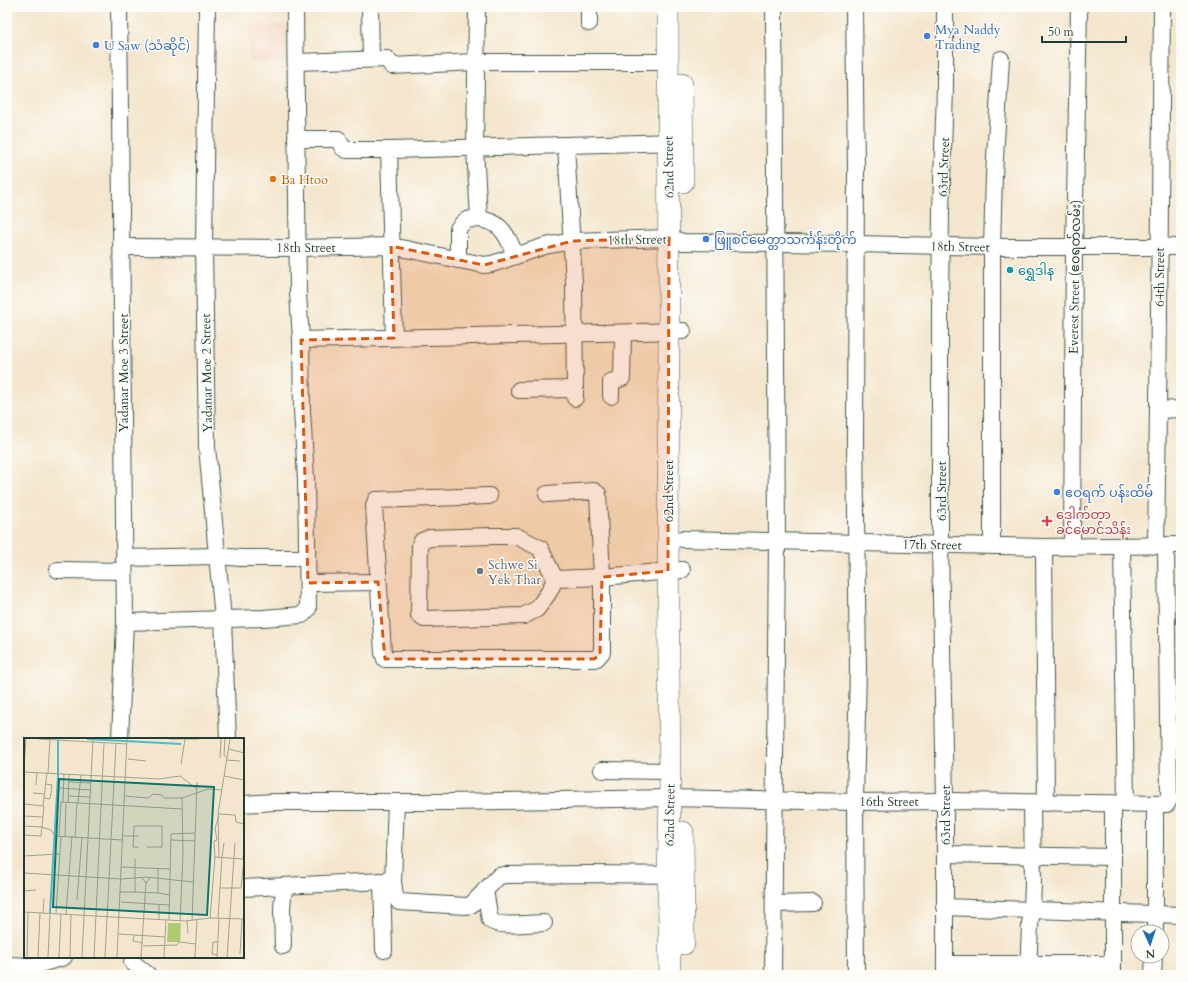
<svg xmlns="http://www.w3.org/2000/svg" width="1188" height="982" viewBox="0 0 1188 982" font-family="Cardo,'Noto Sans Myanmar',serif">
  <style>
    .built { fill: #f2d5be }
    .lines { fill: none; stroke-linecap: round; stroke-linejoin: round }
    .minor-casing { stroke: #3f564b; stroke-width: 18 }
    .major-casing { stroke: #3f564b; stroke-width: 22 }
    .minor { stroke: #fff; stroke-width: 16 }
    .major { stroke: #fff; stroke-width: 21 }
    .marked { fill: #de580e; fill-opacity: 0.2; stroke: #de580e; stroke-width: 3; stroke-dasharray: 8 5; stroke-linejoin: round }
    .shop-dot { fill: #3f7fe0; stroke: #fdfcf7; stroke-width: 1.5 }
    .food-dot { fill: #e8710a; stroke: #fdfcf7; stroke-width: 1.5 }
    .culture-dot { fill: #0f9aa8; stroke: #fdfcf7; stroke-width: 1.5 }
    .health-dot { fill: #e0444e; stroke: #fdfcf7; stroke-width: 1.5 }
    .worship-dot { fill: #6b7280; stroke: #fdfcf7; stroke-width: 1.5 }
    .labels { text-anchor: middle; stroke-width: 3; stroke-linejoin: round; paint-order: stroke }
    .shop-label { font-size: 13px; fill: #366cbe; stroke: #fdfcf7; text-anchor: start }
    .street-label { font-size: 13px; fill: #1f3d34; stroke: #fdfcf7 }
    .food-label { font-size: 13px; fill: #c56008; stroke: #fdfcf7; text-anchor: start }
    .culture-label { font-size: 13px; fill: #0d838f; stroke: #fdfcf7; text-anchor: start }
    .health-label { font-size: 13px; fill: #be3a42; stroke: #fdfcf7; text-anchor: start }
    .worship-label { font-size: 13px; fill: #5b616d; stroke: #fdfcf7; text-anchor: start }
    .inset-river { fill: none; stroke: #4ebcc7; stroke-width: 2 }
    .inset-road { fill: none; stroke: #9fa290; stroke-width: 1 }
    .view { fill: #0f766e; fill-opacity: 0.15; stroke: #0f766e; stroke-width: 2 }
    .inset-edge { fill: none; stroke: #1f3d34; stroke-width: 2 }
  </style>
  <rect width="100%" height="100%" fill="#fdfcf7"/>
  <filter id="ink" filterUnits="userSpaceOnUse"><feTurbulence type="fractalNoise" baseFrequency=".025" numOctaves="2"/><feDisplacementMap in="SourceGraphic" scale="8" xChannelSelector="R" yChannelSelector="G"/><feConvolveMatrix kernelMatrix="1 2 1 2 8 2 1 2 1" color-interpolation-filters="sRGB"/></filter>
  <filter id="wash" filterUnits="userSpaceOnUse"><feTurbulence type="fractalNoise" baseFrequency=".012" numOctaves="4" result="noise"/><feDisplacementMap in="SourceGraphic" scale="16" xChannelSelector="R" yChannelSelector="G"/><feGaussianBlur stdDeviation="0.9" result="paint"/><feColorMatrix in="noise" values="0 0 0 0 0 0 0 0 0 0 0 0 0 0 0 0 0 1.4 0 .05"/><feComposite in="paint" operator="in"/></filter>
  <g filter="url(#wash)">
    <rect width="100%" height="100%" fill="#f4e6cd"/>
    <g class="built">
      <polygon points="249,25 292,25 291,62 249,62"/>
      <polygon points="1082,482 1105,482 1106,503 1082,504"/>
    </g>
  </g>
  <g filter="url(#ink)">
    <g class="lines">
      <g class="minor-casing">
        <g id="minor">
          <polyline points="119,7 125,622 120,739"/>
          <polyline points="207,7 204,247 207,447 223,619 228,739"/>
          <polyline points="370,7 371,59"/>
          <polyline points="477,7 475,148 479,219"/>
          <polyline points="589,7 589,23"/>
          <polyline points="854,7 856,168 855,440 858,669 855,802 856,975"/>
          <polyline points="296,62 387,59 392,66 476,62 668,62"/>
          <polyline points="296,139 338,139 343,148 347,150 389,150"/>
          <polyline points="566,145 679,142"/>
          <polyline points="121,247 298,248 391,246 484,265 492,264 545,246 572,241 669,238 683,242 856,244 992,247 1181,247"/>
          <path d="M458,260V229C460,226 463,222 467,220C478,217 495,221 502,230C509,238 512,247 515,256"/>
          <polyline points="394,338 389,150 566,145 574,283 575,398"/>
          <polyline points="301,340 683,331"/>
          <polyline points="519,390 575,389"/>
          <polyline points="611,396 611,382 622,378 623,333"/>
          <polyline points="1158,410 1181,409"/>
          <polyline points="489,496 376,500 374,506 383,653 385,659 594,659 597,658 602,652 602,577 598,494 594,491 547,494"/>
          <polygon points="490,536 516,536 540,548 555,579 549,592 537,609 523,616 424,619 419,615 420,545 422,541 430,538"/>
          <polyline points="682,539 1044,547 1181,545"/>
          <polyline points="992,546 992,247 994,175 1001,59"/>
          <polyline points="1122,546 1126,804"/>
          <polyline points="1156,546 1158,410 1162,7"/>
          <polyline points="1044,547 1046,803"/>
          <polyline points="1072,547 1074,247 1079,7"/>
          <polyline points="124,558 217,556 241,558 307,558"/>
          <polyline points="58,570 124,571"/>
          <polyline points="555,579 602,577 682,570"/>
          <polyline points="308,583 378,582"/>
          <polyline points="125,622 263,618 302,615 308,609 306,479 302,410 301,340 298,293 295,7"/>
          <polyline points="602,770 669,771"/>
          <polyline points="243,804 274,802 448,802 670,798 855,802 945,801 1167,804 1169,800 1166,546"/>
          <polyline points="1113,804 1113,975"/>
          <polyline points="1155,805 1155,932"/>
          <polyline points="945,854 1113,857"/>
          <polyline points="382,881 384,950"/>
          <polyline points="393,882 396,802"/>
          <polyline points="243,888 382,881 393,882 395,896 399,902 466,906 471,905 499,876 505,875 589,874 679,875"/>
          <path d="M485,890L490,920C498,928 532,923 544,923"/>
          <polyline points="774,904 813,903"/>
          <polyline points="944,907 1181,915"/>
          <polyline points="283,946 282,908 284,887"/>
          <polyline points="132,962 148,975"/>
          <polyline points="945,964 1113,964"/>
          <polyline points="7,965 33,966 64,957"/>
          <polyline points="773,975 777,541 774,7"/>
          <polyline points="945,975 945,801 940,545 940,314 941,211 945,89 945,7"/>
          <polyline points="1028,975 1030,924 1032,910 1033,883 1032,803"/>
          <polyline points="1153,975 1154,956"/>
        </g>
      </g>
      <g class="major-casing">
        <g id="major">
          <polyline points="668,7 669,332 668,538 670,798 668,875 670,975"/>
          <polyline points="682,84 683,182"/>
          <polyline points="683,832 684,944"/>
        </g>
      </g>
      <use href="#minor" class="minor"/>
      <use href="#major" class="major"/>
    </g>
  </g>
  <path class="marked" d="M669,238L668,571L602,577L600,655L594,659H385L378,582L308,583L301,340L394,338L391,246L484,265L572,241Z"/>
  <g class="shop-dot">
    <circle cx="927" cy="36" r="4"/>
    <circle cx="96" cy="45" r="4"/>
    <circle cx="706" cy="239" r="4"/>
    <circle cx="1057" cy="492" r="4"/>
  </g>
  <circle class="food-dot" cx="273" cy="179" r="4"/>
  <circle class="culture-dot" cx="1010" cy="270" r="4"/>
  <path class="health-dot" d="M1045 515h4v4h4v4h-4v4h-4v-4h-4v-4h4z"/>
  <circle class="worship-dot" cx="480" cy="571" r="4"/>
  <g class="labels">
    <g class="shop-label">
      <text x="935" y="34">Mya Naddy<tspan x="935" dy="15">Trading</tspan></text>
      <text x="104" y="50">U Saw (သံဆိုင်)</text>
      <text x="714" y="244">ဖြူစင်မေတ္တာသင်္ကန်းတိုက်</text>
      <text x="1065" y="497">ဧဝရက် ပန်းထိမ်</text>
    </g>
    <g class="street-label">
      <text transform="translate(668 167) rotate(-91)" y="5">62nd Street</text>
      <text transform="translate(943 167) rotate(-88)" y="5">63rd Street</text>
      <text transform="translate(637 239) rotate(-1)" y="5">18th Street</text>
      <text transform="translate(960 246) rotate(1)" y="5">18th Street</text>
      <text x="306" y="252">18th Street</text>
      <text transform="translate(1074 277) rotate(-89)" y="5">Everest Street (ဧ၀ရတ်လမ်း)</text>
      <text transform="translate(1159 277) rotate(-90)" y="5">64th Street</text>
      <text transform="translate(123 373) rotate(-90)" y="5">Yadanar Moe 3 Street</text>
      <text transform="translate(206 373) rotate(-91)" y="5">Yadanar Moe 2 Street</text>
      <text transform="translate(668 491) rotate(-90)" y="5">62nd Street</text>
      <text transform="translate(941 491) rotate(-90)" y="5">63rd Street</text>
      <text transform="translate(932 544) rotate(1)" y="5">17th Street</text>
      <text x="889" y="806">16th Street</text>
      <text transform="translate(669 815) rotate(-89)" y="5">62nd Street</text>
      <text transform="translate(945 815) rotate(-90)" y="5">63rd Street</text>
    </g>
    <g class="food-label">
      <text x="281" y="184">Ba Htoo</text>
    </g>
    <g class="culture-label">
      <text x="1018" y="275">ရွှေဒါန</text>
    </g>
    <g class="health-label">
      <text x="1056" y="519">ဒေါက်တာ<tspan x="1056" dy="15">ခင်မောင်သိန်း</tspan></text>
    </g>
    <g class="worship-label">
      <text x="488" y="569">Schwe Si<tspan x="488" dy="15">Yek Thar</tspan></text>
    </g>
  </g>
  <g transform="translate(24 738)">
    <rect width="220" height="220" fill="#f4e6cd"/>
    <path d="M144,185H157L156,204H143Z" fill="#aecb71"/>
    <path class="inset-river" d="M63,1L157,6M26,175L34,38V2"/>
    <path class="inset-road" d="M15,1L103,6M145,1H175M201,1L200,17L203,20M205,11L220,15M196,20L197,1M104,21L122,23M202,22L216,23M157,26L161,1M0,29L2,1M0,34L135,41L156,38L173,51M24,35L26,1M200,38L220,42M45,44L67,45M12,47L13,34M35,50L67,52M9,55L21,56M44,58L66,59M100,58L124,60L129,56L138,57L140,60H158M20,60L26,61L27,56L28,47L22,46M39,64L40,36M44,65L45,36M54,65L57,37M0,66L20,68L18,89L27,92L31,98L98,102M19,68L23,35M194,76L211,77L212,84L220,86M0,78L19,79M0,88L18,89L17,98L0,97M35,98L37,64L158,71M41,98L42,65M98,98H115M51,99L53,65M147,102L171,103M115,109H109L110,88H138V109H123M0,118L35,116M191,119L190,103L193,102L191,90L195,78M195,119L194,76L206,1M198,119L200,105M111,121V154L134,155V130M97,129L146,131M0,135L98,141L122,139L169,144M118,140L122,145L126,140M196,150H217L220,121M0,153L12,152M95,154H111M134,155L146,157M53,162L58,99M97,164L145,167M0,174L161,183L186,180L220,181M19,175L20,161M32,175L37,98M42,176L48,98M186,180L191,119L219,121L220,111M194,180L198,119M135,182V167M145,182L147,96L171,95M156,183L159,117L158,60L184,51L198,52M163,183L164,195M168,183L173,44M95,196L141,199M110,197L109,203L119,205M119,208L153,207L155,204L172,206M216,216L218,181M193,217L188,216L189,204H194M3,219L4,174M14,219L16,175M24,219L26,175M35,219L37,176M46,219L47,176M58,219L69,1M70,219L80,5M81,219L92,5M93,219L103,1M117,219L122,145M140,219L142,182M171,219L173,182M193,219L195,180M203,219L211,105"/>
    <path class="view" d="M35,41L190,49L183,177L29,169Z"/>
    <rect width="220" height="220" class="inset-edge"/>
  </g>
  <rect width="1188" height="982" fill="none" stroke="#fdfcf7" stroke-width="24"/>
  <g transform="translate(1150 944) rotate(177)"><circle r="19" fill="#fdfcf7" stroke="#a4b0a9"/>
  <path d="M0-3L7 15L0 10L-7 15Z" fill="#1f6fb2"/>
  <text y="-6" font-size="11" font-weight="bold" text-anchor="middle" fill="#1f3d34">N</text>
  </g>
  <path d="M1042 36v6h84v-6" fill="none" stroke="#1f3d34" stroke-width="2"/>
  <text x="1048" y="36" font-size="12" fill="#1f3d34" stroke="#fdfcf7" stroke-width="3" paint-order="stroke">50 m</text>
</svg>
